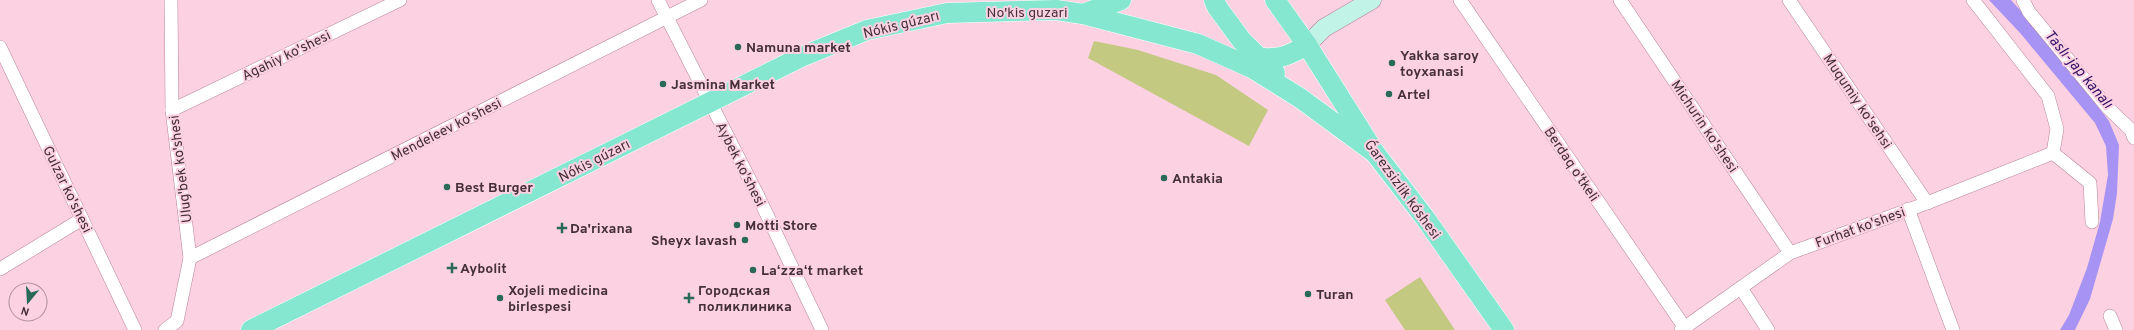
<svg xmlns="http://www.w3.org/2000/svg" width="2134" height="330" viewBox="0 0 2134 330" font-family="Overpass,sans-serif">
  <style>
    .green { fill: #c3c981 }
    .water { fill: #a793f3 }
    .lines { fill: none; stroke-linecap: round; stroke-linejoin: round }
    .street-casing { stroke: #b7859a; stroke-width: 14 }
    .secondary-casing { stroke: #b7859a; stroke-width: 19 }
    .primary-casing { stroke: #fff; stroke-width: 21 }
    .street { stroke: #fff; stroke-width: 13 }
    .secondary { stroke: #c2f3e7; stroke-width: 18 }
    .primary { stroke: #85e7d0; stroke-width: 20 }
    .poi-dot { fill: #286957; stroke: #fcd1e2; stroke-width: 1.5 }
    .labels { text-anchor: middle; stroke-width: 4; stroke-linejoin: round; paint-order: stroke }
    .street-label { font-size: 14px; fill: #453039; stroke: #fcd1e2 }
    .poi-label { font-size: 14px; font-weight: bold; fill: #453039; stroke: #fcd1e2; text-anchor: start }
    .water-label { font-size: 15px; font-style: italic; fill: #2f1064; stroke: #fcd1e2 }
  </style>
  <rect width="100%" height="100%" fill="#fcd1e2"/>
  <g class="green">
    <polygon points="1094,41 1138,50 1216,75 1268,110 1249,146 1088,58"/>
    <polygon points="1420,277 1455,330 1405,330 1385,300"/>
  </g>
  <polygon class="water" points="1989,0 2011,0 2020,10 2093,100 2109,121 2119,145 2117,193 2113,219 2090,299 2075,330 2060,330 2069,315 2087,268 2100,222 2108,175 2106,146 2095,123 2021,34"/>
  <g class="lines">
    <g class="street-casing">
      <g id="street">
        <polyline points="658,0 758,196 822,330"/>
        <polyline points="1460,0 1685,328"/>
        <polyline points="1620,0 1790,253"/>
        <polyline points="1789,0 1927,203"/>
        <polyline points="1973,0 2048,96 2057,129 2053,153"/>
        <polyline points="2023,0 2029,12 2108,108 2131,130 2134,138"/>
        <polyline points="0,47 135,330"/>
        <polyline points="172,110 400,0"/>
        <polyline points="2053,153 2090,183 2092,222"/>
        <polyline points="1908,209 1953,330"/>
        <polyline points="190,258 701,0"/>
        <polyline points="0,269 82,219"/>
        <polyline points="1741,288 1768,330"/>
        <polyline points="2110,316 2116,330"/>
        <polyline points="165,330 177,321 190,258 172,110 171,0"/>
        <polyline points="1681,330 1790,253 1927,203 2053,153"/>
      </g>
    </g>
    <g class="secondary-casing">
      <polyline id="secondary" points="1307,45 1324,28 1372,0"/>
    </g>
    <g class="primary-casing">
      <g id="primary">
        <polyline points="1214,0 1217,7 1242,41 1275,73"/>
        <polyline points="1275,0 1307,45 1375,153 1425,218 1504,330"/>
        <polyline points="1083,14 1121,0"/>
        <path d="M1252,57C1277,60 1285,58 1307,45"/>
        <polyline points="251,330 801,57 867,30 947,13 1056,10 1083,14 1198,44 1252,68 1300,98 1375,153"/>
      </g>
    </g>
    <use href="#street" class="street"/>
    <use href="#secondary" class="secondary"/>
    <use href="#primary" class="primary"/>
  </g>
  <g class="poi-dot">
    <circle cx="738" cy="47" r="4"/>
    <circle cx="1392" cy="63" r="4"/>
    <circle cx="663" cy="84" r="4"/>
    <circle cx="1389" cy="94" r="4"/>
    <circle cx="1164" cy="178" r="4"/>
    <circle cx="447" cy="187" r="4"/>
    <circle cx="737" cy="225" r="4"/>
    <path d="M560 222h4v4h4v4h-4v4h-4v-4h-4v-4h4z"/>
    <circle cx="745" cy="240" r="4"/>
    <path d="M450 262h4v4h4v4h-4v4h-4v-4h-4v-4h4z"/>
    <circle cx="753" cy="270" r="4"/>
    <circle cx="1308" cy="294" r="4"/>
    <circle cx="500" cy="298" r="4"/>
    <path d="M687 292h4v4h4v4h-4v4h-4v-4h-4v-4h4z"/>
  </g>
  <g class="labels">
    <g class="street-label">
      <text x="1027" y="17">No'kis guzari</text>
      <text transform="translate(901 24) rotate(-14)" y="5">Nókis gúzarı</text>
      <text transform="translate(286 55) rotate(-26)" y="5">Agahiy ko'shesi</text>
      <text transform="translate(1858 101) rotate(56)" y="5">Muqumiy ko'sehsi</text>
      <text transform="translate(1705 126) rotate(56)" y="5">Michurin ko'shesi</text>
      <text transform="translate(446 129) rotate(-27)" y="5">Mendeleev ko'shesi</text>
      <text transform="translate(594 160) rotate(-27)" y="5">Nókis gúzarı</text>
      <text transform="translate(741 164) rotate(63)" y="5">Aybek ko'shesi</text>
      <text transform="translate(1572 164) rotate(56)" y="5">Berdaq o'tkeli</text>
      <text transform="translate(180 169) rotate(-97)" y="5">Ulug'bek ko'shesi</text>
      <text transform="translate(68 189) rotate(64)" y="5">Gulzar ko'shesi</text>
      <text transform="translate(1403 189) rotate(54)" y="5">Ǵarezsizlik kóshesi</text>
      <text transform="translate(1860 227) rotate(-20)" y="5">Furhat ko'shesi</text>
    </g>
    <g class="poi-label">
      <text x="746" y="52">Namuna market</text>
      <text x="1400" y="60">Yakka saroy<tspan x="1400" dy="16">toyxanasi</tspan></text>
      <text x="671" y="89">Jasmina Market</text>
      <text x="1397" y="99">Artel</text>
      <text x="1172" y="183">Antakia</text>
      <text x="455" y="192">Best Burger</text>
      <text x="745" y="230">Motti Store</text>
      <text x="570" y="233">Da'rixana</text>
      <text x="737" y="245" text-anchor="end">Sheyx lavash</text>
      <text x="460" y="273">Aybolit</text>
      <text x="761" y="275">Laʻzzaʻt market</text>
      <text x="508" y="295">Xojeli medicina<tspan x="508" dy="16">birlespesi</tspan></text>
      <text x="698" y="295">Городская<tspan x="698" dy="16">поликлиника</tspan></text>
      <text x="1316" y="299">Turan</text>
    </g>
    <g class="water-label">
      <text transform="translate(2079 69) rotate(50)" y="5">Taslı-jap kanalı</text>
    </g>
  </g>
  <g transform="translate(28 302) rotate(198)"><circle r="19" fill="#fcd1e2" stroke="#b3919e"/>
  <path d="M0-3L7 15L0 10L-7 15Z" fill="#286957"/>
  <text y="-6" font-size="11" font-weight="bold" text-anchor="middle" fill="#453039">N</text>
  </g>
</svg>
